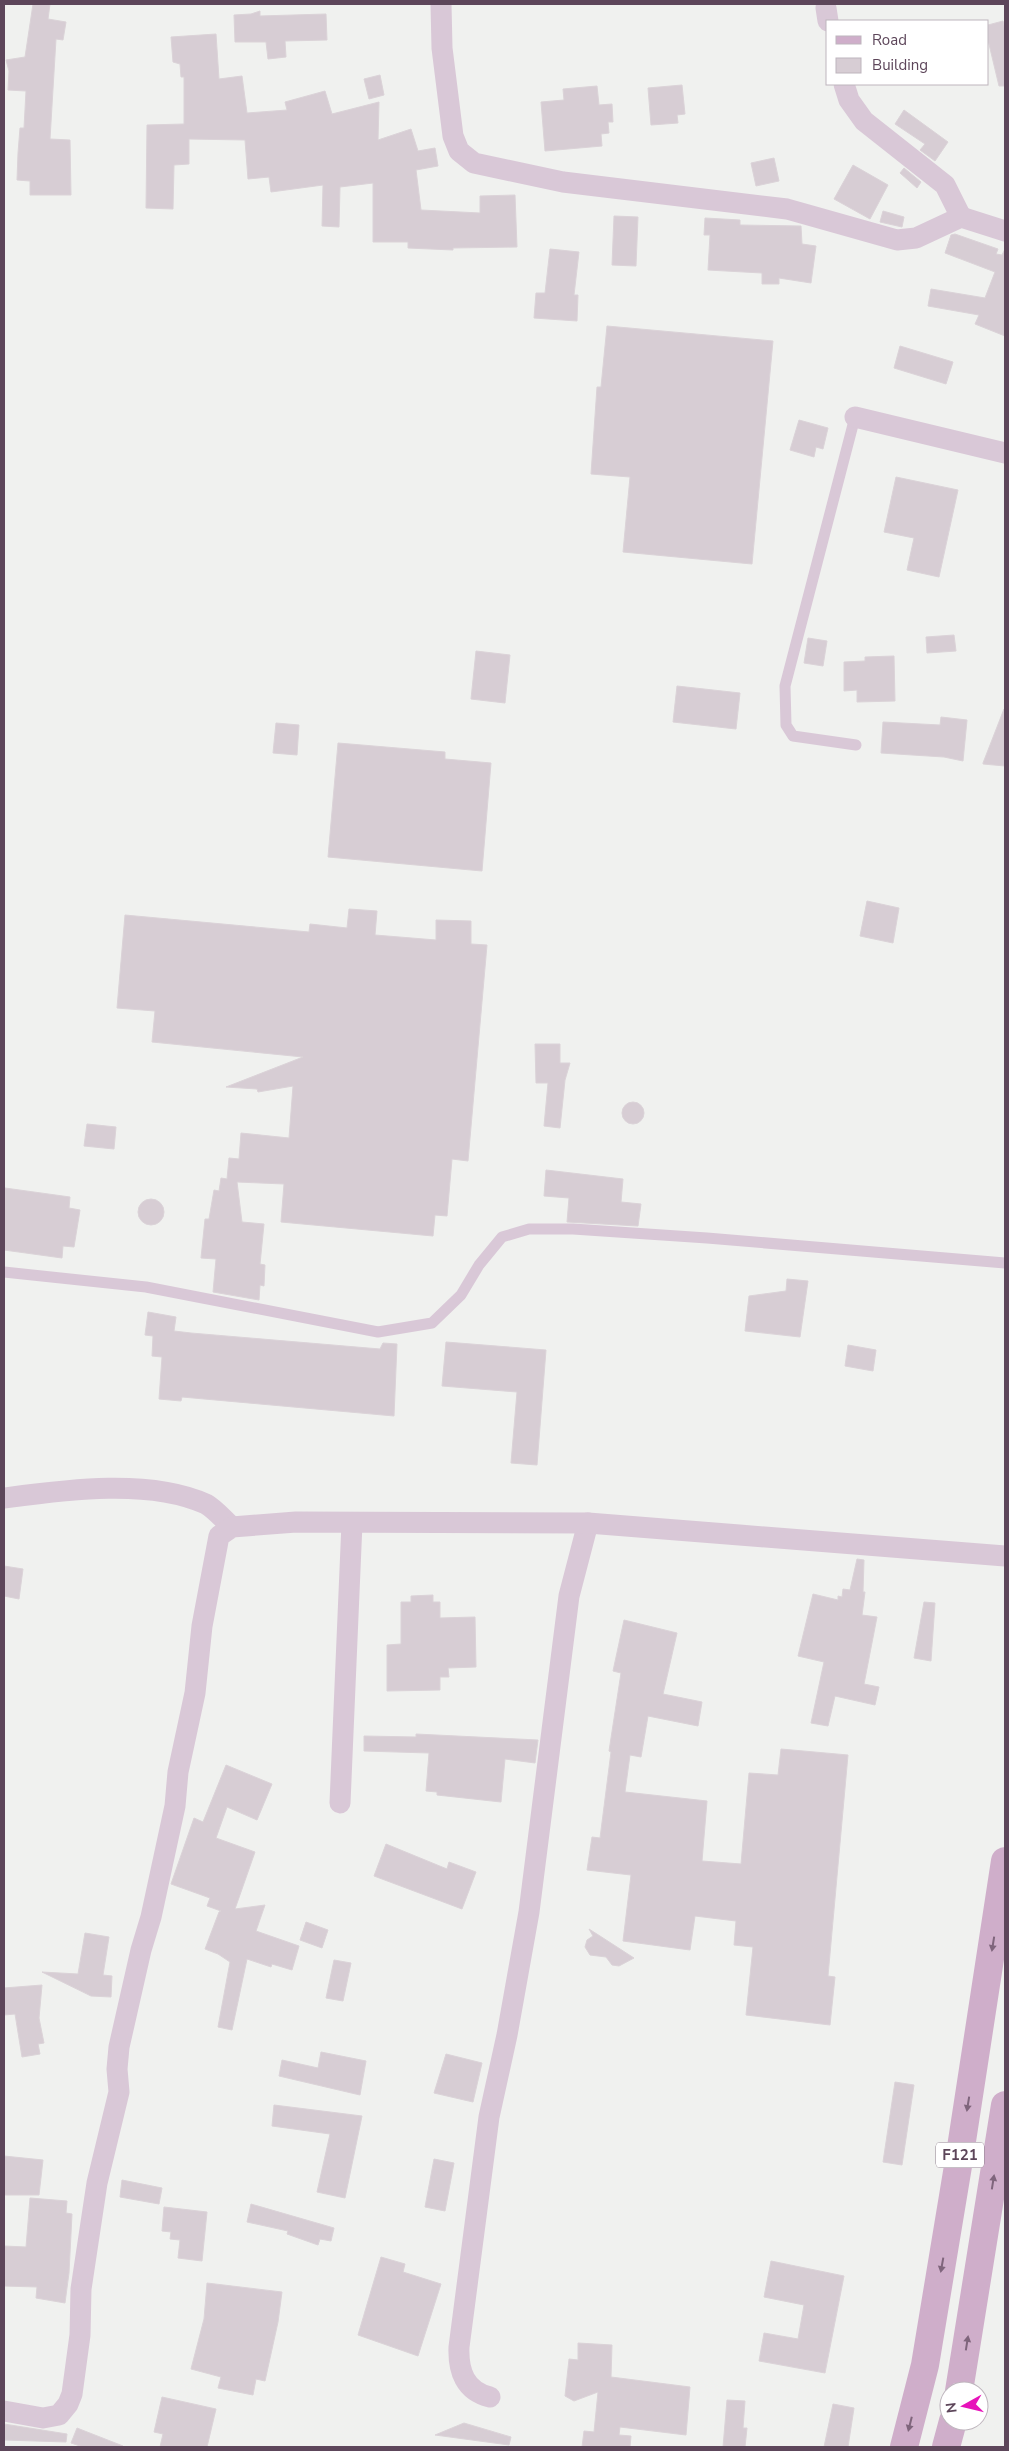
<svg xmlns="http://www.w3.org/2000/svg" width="1009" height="2451" viewBox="0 0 1009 2451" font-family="'Nunito Sans',sans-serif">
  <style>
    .building { fill: #d7cdd4; stroke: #dbd3d8 }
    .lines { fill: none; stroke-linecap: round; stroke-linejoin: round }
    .lane { stroke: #d9c8d7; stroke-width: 11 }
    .street { stroke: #d9c8d7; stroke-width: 21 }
    .primary { stroke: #cfaeca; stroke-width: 28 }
    .oneway { fill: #7f657c }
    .labels { text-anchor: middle; stroke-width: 4.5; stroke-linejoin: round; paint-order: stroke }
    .shield { fill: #fff; stroke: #8e7e8c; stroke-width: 1 }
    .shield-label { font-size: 15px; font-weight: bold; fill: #5d465a }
  </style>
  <rect width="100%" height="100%" fill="#f0f1ef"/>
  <g class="building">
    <polygon points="33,4 50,4 48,19 66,22 63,40 56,39 50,139 70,140 71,195 30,195 30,181 17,180 18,153 20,128 24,128 26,91 8,90 9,71 6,60 25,57"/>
    <polygon points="260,11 260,16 326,14 327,40 285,41 286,57 268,59 266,42 235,42 234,15 251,14"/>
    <polygon points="1003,21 1005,30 1005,86 999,86 988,40 988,25"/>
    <polygon points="216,34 219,79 242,76 247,113 287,110 285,102 325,91 332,114 379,102 378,140 411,129 418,151 435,148 438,166 416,170 421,210 480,213 480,196 515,195 517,247 453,248 453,250 408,248 408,242 373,242 373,183 340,187 339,227 322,226 323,185 271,192 269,177 248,179 245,140 189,139 189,164 174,165 173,209 146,208 147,125 184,124 184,77 181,77 180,64 173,62 171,37"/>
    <polygon points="380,75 384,95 369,99 364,79"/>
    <polygon points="682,85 685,114 677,115 678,123 651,125 648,88"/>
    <polygon points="597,86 599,105 612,104 613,122 608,122 609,133 601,134 602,146 545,151 541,102 564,100 563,89"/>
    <polygon points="904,110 948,142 935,161 920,150 925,144 895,124"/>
    <polygon points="774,158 779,181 756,186 751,163"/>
    <polygon points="853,165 888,185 870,219 834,199"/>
    <polygon points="904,168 921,182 917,188 900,173"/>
    <polygon points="883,211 904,217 902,227 880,222"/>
    <polygon points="614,216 638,217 636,266 612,265"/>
    <polygon points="705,218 740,220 740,225 801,226 802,244 816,246 811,283 779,278 779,284 762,284 762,273 708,270 710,235 704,235"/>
    <polygon points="955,234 998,249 996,254 1002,255 1005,249 1005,336 975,324 979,315 928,306 931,289 985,298 995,272 945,253 951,235"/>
    <polygon points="550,249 579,252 574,295 578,295 577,321 534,318 536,293 545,293"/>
    <polygon points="607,326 773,341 752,564 623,552 630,477 591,474 597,387 601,387"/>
    <polygon points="900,346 953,362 946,384 894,368"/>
    <polygon points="799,420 828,428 823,449 816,447 814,457 790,450"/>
    <polygon points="896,477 958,490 939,577 907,570 914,538 884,532"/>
    <polygon points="954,635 956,651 927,653 926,637"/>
    <polygon points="808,638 827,641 823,666 804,663"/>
    <polygon points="476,651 510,655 505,703 471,699"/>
    <polygon points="894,656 895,701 857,702 857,690 844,691 844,662 865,661 865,657"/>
    <polygon points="677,686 740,693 736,729 673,722"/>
    <polygon points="1004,709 1005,766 983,764 983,763"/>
    <polygon points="941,717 967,720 963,761 944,757 881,753 883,722 940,725"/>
    <polygon points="276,723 299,725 297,755 273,753"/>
    <polygon points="338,743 445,752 445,759 491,763 482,871 328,857"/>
    <polygon points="867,901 899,908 893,943 860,936"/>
    <polygon points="349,909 377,911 375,935 436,940 436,920 471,921 471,944 487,945 468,1161 452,1159 447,1216 435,1215 433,1236 281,1222 284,1184 237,1182 242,1222 264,1224 260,1264 265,1265 264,1286 260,1285 259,1300 213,1292 216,1259 201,1258 205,1219 209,1219 214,1190 219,1191 221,1178 227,1179 229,1158 239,1159 241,1133 289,1138 293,1086 258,1092 257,1089 226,1087 303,1057 152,1042 155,1011 117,1008 125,915 309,932 310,924 347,928"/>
    <polygon points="535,1044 560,1044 560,1063 570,1063 565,1080 560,1128 544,1126 548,1083 536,1083"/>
    <circle cx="633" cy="1113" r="11"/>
    <polygon points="87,1124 116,1127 114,1149 84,1146"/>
    <polygon points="546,1170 623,1179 621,1202 641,1204 638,1226 567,1222 569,1198 544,1196"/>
    <polygon points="5,1188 70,1197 69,1208 80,1210 74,1247 63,1246 62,1258 4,1250"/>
    <circle cx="151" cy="1212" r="13"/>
    <polygon points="787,1279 808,1281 800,1337 745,1331 749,1296 786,1291"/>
    <polygon points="148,1312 176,1317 174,1331 191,1333 380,1349 383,1343 397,1344 394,1416 182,1397 181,1401 159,1399 162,1357 152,1356 153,1336 145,1335"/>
    <polygon points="446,1342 546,1350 537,1465 511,1463 517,1392 442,1386"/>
    <polygon points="848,1345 876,1350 873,1371 845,1366"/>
    <polygon points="857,1559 864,1560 863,1592 865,1592 862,1615 877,1617 864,1684 879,1687 875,1705 835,1696 828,1726 811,1723 824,1662 798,1656 813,1594 838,1600 838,1596 842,1597 843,1589 850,1590"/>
    <polygon points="4,1566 23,1569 19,1599 4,1596"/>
    <polygon points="433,1595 433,1602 440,1602 440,1618 475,1617 476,1667 448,1668 449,1677 440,1677 440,1690 387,1691 387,1645 401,1644 401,1602 411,1602 411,1596"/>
    <polygon points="924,1602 935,1603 931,1661 914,1658"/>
    <polygon points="624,1620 677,1633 663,1694 702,1702 698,1726 648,1716 641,1757 630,1755 625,1792 707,1801 702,1861 741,1864 749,1773 778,1775 781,1749 848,1755 828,1976 835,1977 830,2025 746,2015 753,1947 734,1945 736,1921 695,1916 690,1950 623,1941 631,1875 587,1870 592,1837 600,1838 611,1752 609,1751 621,1673 613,1671"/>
    <polygon points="416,1734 538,1740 535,1763 505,1759 501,1802 437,1795 437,1792 426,1791 429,1753 364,1751 364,1736 416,1737"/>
    <polygon points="226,1765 272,1784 257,1820 227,1807 216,1838 255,1852 235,1909 265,1905 256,1931 299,1946 292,1970 272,1964 271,1967 247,1959 232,2030 218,2027 230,1962 218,1954 205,1949 219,1912 221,1911 207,1906 210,1898 171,1884 194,1818 203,1822"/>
    <polygon points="386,1844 447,1869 449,1862 476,1872 462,1909 374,1876"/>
    <polygon points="306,1922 328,1930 322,1948 300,1940"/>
    <polygon points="589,1929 600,1936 634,1958 619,1966 612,1965 606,1957 590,1955 585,1947 587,1940 593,1936"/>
    <polygon points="85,1933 109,1937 103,1975 112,1976 111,1997 91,1996 42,1972 78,1974"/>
    <polygon points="334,1960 351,1963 343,2001 326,1998"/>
    <polygon points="42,1985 39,2018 44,2043 38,2044 40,2054 22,2057 15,2014 4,2015 4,1988"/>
    <polygon points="321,2052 366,2061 360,2095 279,2076 282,2060 318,2068"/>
    <polygon points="446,2054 482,2063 473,2102 434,2093"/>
    <polygon points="895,2082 914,2085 902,2165 883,2162"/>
    <polygon points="274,2105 362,2116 345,2198 317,2192 330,2134 272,2126"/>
    <polygon points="4,2156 43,2160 39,2195 4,2195"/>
    <polygon points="434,2159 454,2163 445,2211 425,2207"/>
    <polygon points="122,2180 162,2188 159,2204 120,2197"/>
    <polygon points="30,2198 67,2201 66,2213 72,2214 69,2273 65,2303 36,2298 37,2287 4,2286 4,2246 26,2247"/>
    <polygon points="251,2204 334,2228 331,2241 320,2239 318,2245 287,2234 288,2231 247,2222"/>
    <polygon points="164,2207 207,2212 202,2261 178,2258 180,2240 170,2239 171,2232 162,2231"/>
    <polygon points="381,2257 405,2264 403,2272 441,2284 418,2356 358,2335"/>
    <polygon points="771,2261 844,2276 825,2373 759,2361 764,2333 798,2339 804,2305 764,2297"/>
    <polygon points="207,2283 282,2292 278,2322 265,2381 256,2379 253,2395 218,2388 221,2377 191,2369 204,2319"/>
    <polygon points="578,2343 612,2345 611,2377 690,2387 686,2435 620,2427 619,2435 631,2436 630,2447 582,2447 584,2431 594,2432 598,2392 574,2401 565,2396 569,2359 578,2360"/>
    <polygon points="162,2397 216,2409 207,2447 160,2447 163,2434 154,2432"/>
    <polygon points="727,2400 745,2401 743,2428 747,2428 745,2447 723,2447"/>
    <polygon points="833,2404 854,2408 848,2447 824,2447"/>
    <polygon points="464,2423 511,2437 509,2445 435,2435"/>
    <polygon points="4,2424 67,2434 66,2442 4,2440"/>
    <polygon points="77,2428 123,2446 123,2447 83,2447 71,2443"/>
  </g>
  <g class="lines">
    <g class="lane">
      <polyline points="855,417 785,686 786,725 793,736 856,745"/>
      <polyline points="4,1272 146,1287 378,1332 432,1323 461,1295 479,1265 502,1237 529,1229 573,1229 707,1238 1005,1263"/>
    </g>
    <g class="street">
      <polyline points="441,4 442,48 453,136 459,151 474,163 563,182 787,209 897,240 916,238 961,217 1005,231"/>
      <polyline points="826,8 828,21"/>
      <polyline points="844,84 849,100 864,121 945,185 961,217"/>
      <polyline points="855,417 1005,453"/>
      <path d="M4,1498C64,1490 149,1478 206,1504C215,1509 224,1520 232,1527"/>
      <polyline points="340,1803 352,1523"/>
      <path d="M490,2397C465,2391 458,2371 459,2347L489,2117L507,2035L529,1912L569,1596L588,1523"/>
      <polyline points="4,2411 43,2418 59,2415 68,2404 72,2394 80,2335 81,2289 97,2183 119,2092 117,2069 119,2047 141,1950 151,1917 175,1806 178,1772 195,1693 202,1626 219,1536 232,1527 296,1522 588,1523 1005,1556"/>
    </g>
    <g class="primary">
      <polyline points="959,2391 1005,2105"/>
      <polyline points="904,2447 925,2365 960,2154 1005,1861"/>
      <polyline points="946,2447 953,2421"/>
    </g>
  </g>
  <defs><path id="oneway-solid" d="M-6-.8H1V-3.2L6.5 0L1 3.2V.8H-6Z" transform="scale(1.25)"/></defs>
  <g class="oneway">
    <use href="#oneway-solid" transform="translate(993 1944) rotate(99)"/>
    <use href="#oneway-solid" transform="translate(968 2104) rotate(99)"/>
    <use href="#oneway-solid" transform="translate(993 2182) rotate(-81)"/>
    <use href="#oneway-solid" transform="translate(942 2265) rotate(100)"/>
    <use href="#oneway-solid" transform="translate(967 2343) rotate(-81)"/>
    <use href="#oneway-solid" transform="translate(910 2424) rotate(104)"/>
  </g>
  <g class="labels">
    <rect class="shield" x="936" y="2142.5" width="48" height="25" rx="4"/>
    <g class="shield-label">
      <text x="960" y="2160">F121</text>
    </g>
  </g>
  <rect width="1009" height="2451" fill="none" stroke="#5d465a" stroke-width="10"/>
  <rect x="826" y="20" width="162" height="65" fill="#ffffff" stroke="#beb5bd"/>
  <rect x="836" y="36" width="25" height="8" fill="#cfaeca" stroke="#beb5bd"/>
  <text x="872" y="45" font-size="15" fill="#5d465a">Road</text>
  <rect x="836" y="58" width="25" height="15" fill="#d7cdd4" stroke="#beb5bd"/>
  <text x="872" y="70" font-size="15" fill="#5d465a">Building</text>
  <g transform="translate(964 2406) rotate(262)"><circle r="24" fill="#ffffff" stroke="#beb5bd"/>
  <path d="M0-4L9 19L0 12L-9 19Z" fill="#e713ba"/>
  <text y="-8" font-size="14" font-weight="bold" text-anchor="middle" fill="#5d465a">N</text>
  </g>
</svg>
